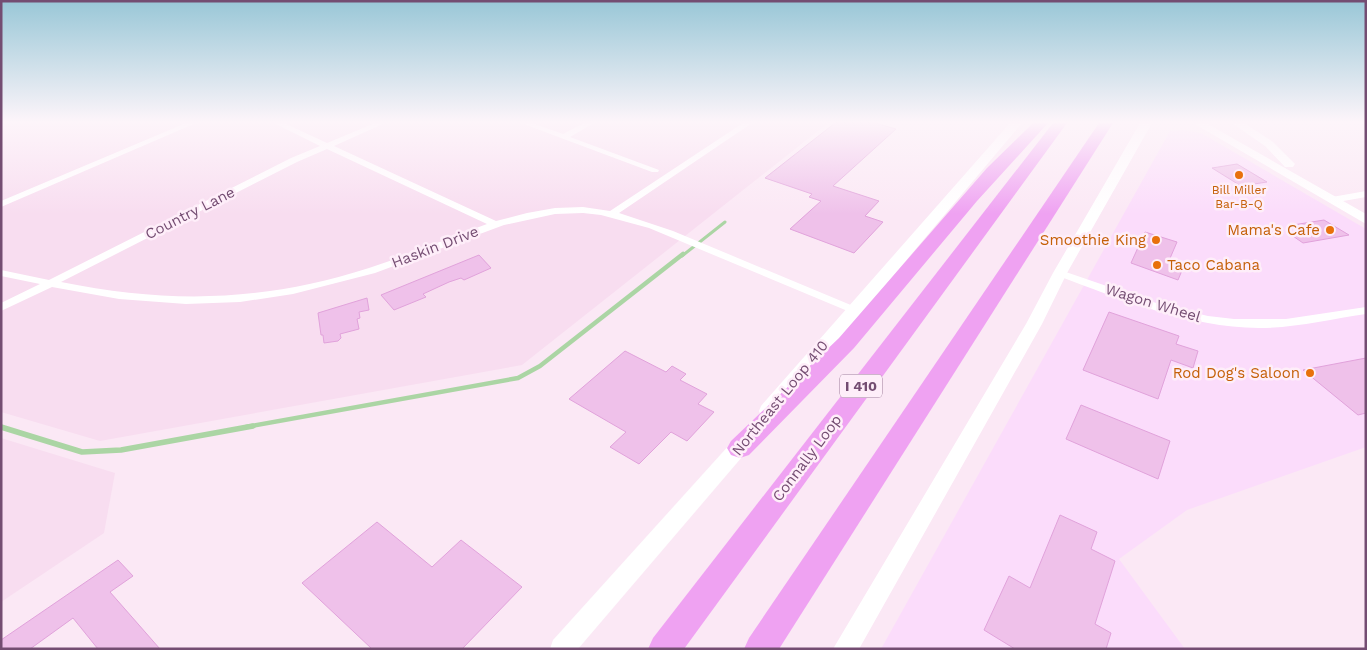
<svg xmlns="http://www.w3.org/2000/svg" width="1367" height="650" viewBox="0 0 1367 650" font-family="'Work Sans',sans-serif">
  <style>
    .residential { fill: #f8ddf0 }
    .commercial { fill: #fbdcfb }
    .lines { fill: none; stroke-linecap: round; stroke-linejoin: round }
    .stream-far2 { stroke: #abd5a4; stroke-width: 3 }
    .stream-far1 { stroke: #abd5a4; stroke-width: 4.5 }
    .stream { stroke: #abd5a4; stroke-width: 5.5 }
    .building { fill: #efc1ea; stroke: #e1a2db }
    .street { fill: #fff; fill-rule: evenodd }
    .secondary { fill: #fff; fill-rule: evenodd }
    .highway { fill: #efa2f2; fill-rule: evenodd }
    .food-dot { fill: #e8710a; stroke: #feeef9; stroke-width: 2 }
    .labels { text-anchor: middle; stroke-width: 5; stroke-linejoin: round; paint-order: stroke }
    .far-food-label { font-size: 12px; fill: #c56008; stroke: #feeef9 }
    .shield { fill: #feeef9; stroke: #9d7d9a; stroke-width: 1 }
    .shield-label { font-size: 14px; font-weight: bold; fill: #744d72 }
    .street-label { font-size: 15px; fill: #744d72; stroke: #feeef9 }
    .food-label { font-size: 15px; fill: #c56008; stroke: #feeef9; text-anchor: end }
  </style>
  <rect width="100%" height="100%" fill="#fbe8f5"/>
  <g class="residential">
    <polygon points="1,123 828,123 522,365 100,441 1,412"/>
    <polygon points="1,438 115,473 104,533 1,602"/>
  </g>
  <polygon class="commercial" points="1183,130 1201,133 1366,229 1366,447 1187,510 1119,559 1185,649 881,649 1170,131"/>
  <g class="lines">
    <polyline class="stream-far2" points="682,256 725,222"/>
    <polyline class="stream-far1" points="246,427 518,378 540,366 683,254"/>
    <polyline class="stream" points="1,427 82,452 121,450 253,426"/>
  </g>
  <g class="building">
    <polygon points="835,123 875,123 896,129 833,186 879,201 865,216 883,222 854,253 790,229 821,201 809,197 812,194 765,178"/>
    <polygon points="1237,164 1267,182 1241,186 1212,168"/>
    <polygon points="1324,220 1349,235 1303,243 1290,234 1303,232 1293,225"/>
    <polygon points="1145,232 1177,242 1168,263 1183,268 1178,280 1131,263"/>
    <polygon points="479,255 491,268 464,280 461,278 449,282 423,294 426,297 394,310 381,295"/>
    <polygon points="367,298 369,310 359,312 360,318 357,319 359,329 340,334 341,338 338,341 324,343 323,335 321,335 318,313"/>
    <polygon points="1109,312 1179,336 1176,344 1198,351 1193,368 1171,360 1158,399 1083,370"/>
    <polygon points="625,351 666,372 672,366 686,374 680,380 707,394 698,404 714,412 687,441 671,432 639,464 610,447 626,432 569,399"/>
    <polygon points="1366,358 1366,413 1358,415 1303,370"/>
    <polygon points="1081,405 1170,441 1158,479 1066,439"/>
    <polygon points="1060,515 1097,532 1091,549 1115,561 1095,624 1111,633 1106,649 1015,649 984,630 1009,576 1030,588"/>
    <polygon points="377,522 432,567 461,540 522,587 462,649 372,649 302,583"/>
    <polygon points="118,560 133,576 110,592 160,649 98,649 73,618 30,649 1,649 1,640"/>
  </g>
  <g class="lines">
    <g class="street">
      <polygon points="186,123 196,123 1,207 1,201"/>
      <path d="M274,123H284L327,143L375,123H385L334,146L496,221L527,213L555,208L583,207L610,211L743,123H752L619,213L673,231L858,308L859,310L858,312H850L649,228L601,215L583,213L555,214L504,225L375,273L293,294L240,302L186,304L119,299L52,287L1,311V303L40,284L1,276V270L49,280L291,158L320,146ZM327,149L487,224C448,238 409,255 369,268C262,302 170,304 61,282L297,162Z"/>
      <polygon points="521,123 532,123 563,134 584,123 594,123 570,137 659,170 658,172 652,172"/>
      <polygon points="1366,191 1366,197 1332,203 1327,200 1332,197"/>
      <path d="M1060,270L1162,305L1208,316L1234,319H1286L1366,307V314C1331,319 1295,328 1259,328C1188,327 1122,300 1056,275L1055,273L1056,271Z"/>
    </g>
    <g class="secondary">
      <polygon points="1010,123 1022,123 775,416 768,418 761,416 759,411 761,406"/>
      <polygon points="1140,123 1152,123 1067,273 1042,324 859,649 833,649 1026,324 1053,273"/>
      <polygon points="1193,123 1206,123 1366,214 1366,224"/>
      <polygon points="1232,123 1244,123 1273,142 1295,164 1293,167 1285,167 1265,146"/>
      <polygon points="747,431 754,433 757,438 754,443 578,649 550,649 553,640 740,433"/>
    </g>
    <g class="highway">
      <polygon points="1033,123 1048,123 977,201 854,348 749,455 740,458 731,455 727,448 731,441 839,338 987,168"/>
      <polygon points="1053,123 1067,123 684,649 648,649 653,638"/>
      <polygon points="1099,123 1113,123 779,649 744,649 749,638"/>
    </g>
  </g>
  <linearGradient id="sky" x2="0" y2="1"><stop stop-color="#99c7d7"/><stop offset="0.57" stop-color="#fdf5fa"/><stop offset="1" stop-color="#fdf5fa" stop-opacity="0"/></linearGradient>
  <rect width="1367" height="214" fill="url(#sky)"/>
  <g class="food-dot">
    <circle cx="1239" cy="175" r="5"/>
    <circle cx="1330" cy="230" r="5"/>
    <circle cx="1156" cy="240" r="5"/>
    <circle cx="1157" cy="265" r="5"/>
    <circle cx="1310" cy="373" r="5"/>
  </g>
  <g class="labels">
    <g class="far-food-label">
      <text x="1239" y="194">Bill Miller<tspan x="1239" dy="14">Bar-B-Q</tspan></text>
    </g>
    <rect class="shield" x="840" y="374.5" width="42" height="23" rx="4"/>
    <g class="shield-label">
      <text x="861" y="391">I 410</text>
    </g>
    <g class="street-label">
      <text transform="translate(190 213) rotate(-27)" y="5">Country Lane</text>
      <text transform="translate(435 247) rotate(-21)" y="5">Haskin Drive</text>
      <text transform="translate(1153 303) rotate(17)" y="5">Wagon Wheel</text>
      <text transform="translate(780 398) rotate(-51)" y="5">Northeast Loop 410</text>
      <text transform="translate(807 458) rotate(-53)" y="5">Connally Loop</text>
    </g>
    <g class="food-label">
      <text x="1320" y="235">Mama's Cafe</text>
      <text x="1146" y="245">Smoothie King</text>
      <text x="1167" y="270" text-anchor="start">Taco Cabana</text>
      <text x="1300" y="378">Rod Dog's Saloon</text>
    </g>
  </g>
  <rect width="1367" height="650" fill="none" stroke="#744d72" stroke-width="5"/>
</svg>
